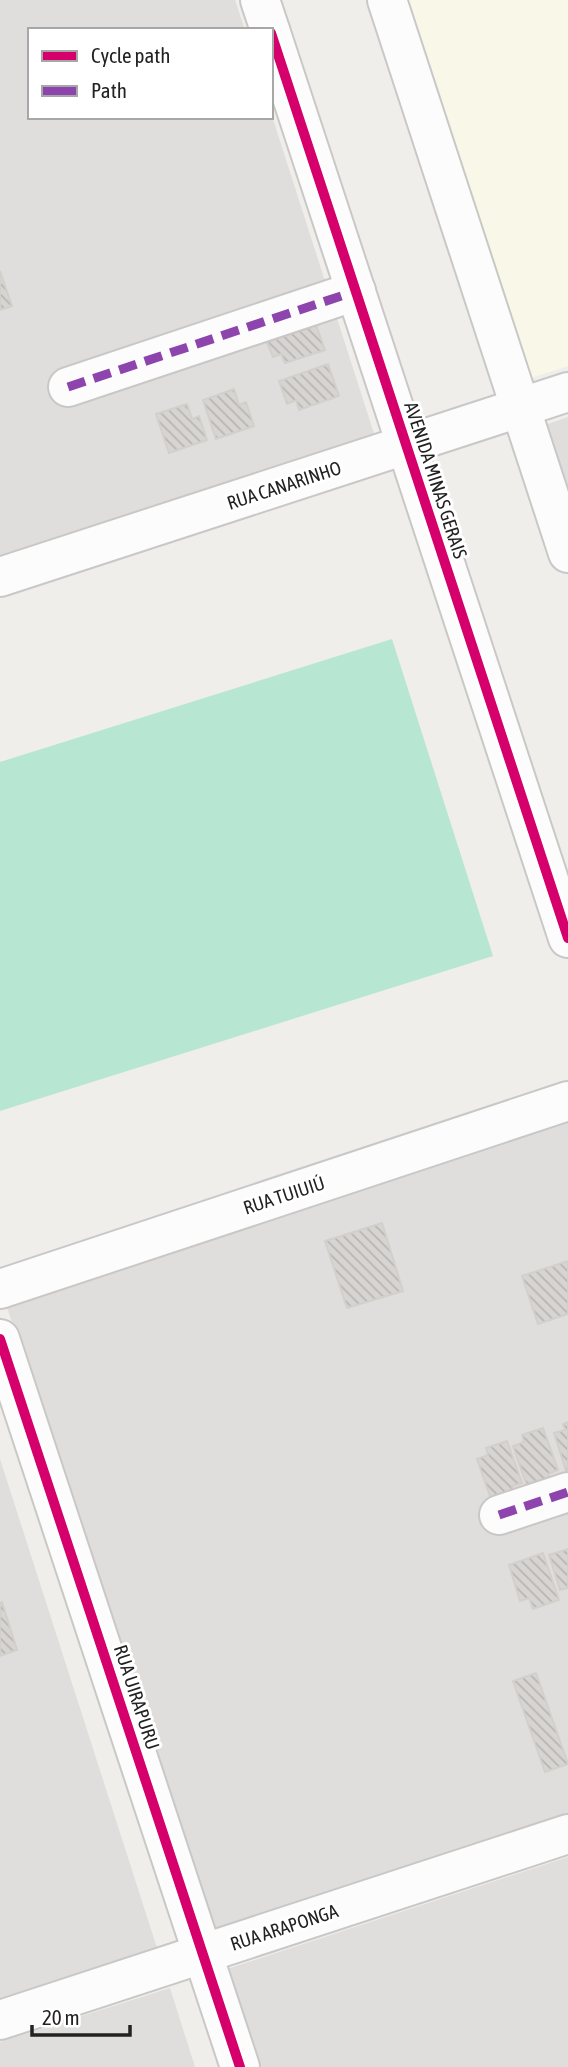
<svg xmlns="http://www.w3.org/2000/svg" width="568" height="2067" viewBox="0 0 568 2067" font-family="'Asap Condensed',sans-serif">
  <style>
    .residential { fill: #dfdedc }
    .education { fill: #f8f7e8 }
    .pitch { fill: #b7e6d2 }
    .building { fill: url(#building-back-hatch); stroke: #d3d0cc; stroke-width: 2 }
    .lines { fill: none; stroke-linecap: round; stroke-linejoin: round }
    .minor-casing { stroke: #c9c8c7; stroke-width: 42 }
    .minor { stroke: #fdfcfc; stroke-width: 38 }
    .quiet { stroke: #8e44ad; stroke-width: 9; stroke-dasharray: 18 9; stroke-linecap: butt }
    .cycleway-casing { stroke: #fff; stroke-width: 15 }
    .cycleway { stroke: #d6006c; stroke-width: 10 }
    .labels { text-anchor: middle; stroke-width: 6; stroke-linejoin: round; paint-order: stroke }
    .street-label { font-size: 19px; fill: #222; stroke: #fff }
  </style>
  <defs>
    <pattern id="building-back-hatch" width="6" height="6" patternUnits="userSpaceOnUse" patternTransform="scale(1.75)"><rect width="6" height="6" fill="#d7d4d2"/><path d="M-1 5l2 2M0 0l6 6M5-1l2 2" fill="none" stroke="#b8b6b4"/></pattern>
  </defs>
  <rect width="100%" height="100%" fill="#f0eeeb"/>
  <g class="residential">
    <polygon points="0,0 235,0 245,30 30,30 30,117 271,117 271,113 378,446 0,570"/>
    <polygon points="568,417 568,497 545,425"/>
    <polygon points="568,1118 568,1814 208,1933 7,1307"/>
    <polygon points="0,1459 157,1948 0,1998"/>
    <polygon points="568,1857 568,2067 256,2067 224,1970"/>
    <polygon points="170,1988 195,2067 0,2067 0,2042"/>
  </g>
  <polygon class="education" points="405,0 568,0 568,366 528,379"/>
  <polygon class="pitch" points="392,639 493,956 0,1111 0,762"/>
  <g class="building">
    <polygon points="0,271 12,306 0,310"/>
    <polygon points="313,317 325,350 285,363 281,354 273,357 264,335"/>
    <polygon points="328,364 339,396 299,410 296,400 287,404 279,381"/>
    <polygon points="234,389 239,405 246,402 254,426 216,439 203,400"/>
    <polygon points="187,404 192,419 199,416 207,440 169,453 156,414"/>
    <polygon points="382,1223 403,1291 347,1308 325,1241"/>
    <polygon points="568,1261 568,1314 538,1324 522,1276"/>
    <polygon points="568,1422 568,1474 567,1474 554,1433 565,1430 563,1424"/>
    <polygon points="543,1428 558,1470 548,1474 550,1478 527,1486 513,1446 524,1442 522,1435"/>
    <polygon points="507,1441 522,1483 512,1486 514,1491 491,1499 477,1459 488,1455 486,1448"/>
    <polygon points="568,1549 568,1588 560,1590 549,1555"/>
    <polygon points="543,1553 559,1600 533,1609 529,1598 520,1601 509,1565"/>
    <polygon points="2,1602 17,1650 0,1656 0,1603"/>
    <polygon points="536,1673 568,1764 545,1772 513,1681"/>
  </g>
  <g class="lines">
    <g class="minor-casing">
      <g id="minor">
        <polyline points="260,0 270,30"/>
        <polyline points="387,0 568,553"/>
        <polyline points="271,33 568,938"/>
        <polyline points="68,387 356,291"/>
        <polyline points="0,577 568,392"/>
        <polyline points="0,1289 568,1101"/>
        <polyline points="0,1339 240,2067"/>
        <polyline points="499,1515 568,1492"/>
        <polyline points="0,2020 568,1834"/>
      </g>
    </g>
    <use href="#minor" class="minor"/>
    <g class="quiet">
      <polyline points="68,387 356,291"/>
      <polyline points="499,1515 568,1492"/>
    </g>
    <g class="cycleway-casing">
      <g id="cycleway">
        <polyline points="271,33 568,938"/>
        <polyline points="0,1339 240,2067"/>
      </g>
    </g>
    <use href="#cycleway" class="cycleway"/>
  </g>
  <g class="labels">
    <g class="street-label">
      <text transform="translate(436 480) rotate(72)" y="7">AVENIDA MINAS GERAIS</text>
      <text transform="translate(284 485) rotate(-18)" y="7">RUA CANARINHO</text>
      <text transform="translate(284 1195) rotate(-18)" y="7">RUA TUIUIÚ</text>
      <text transform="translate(137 1697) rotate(72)" y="7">RUA UIRAPURU</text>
      <text transform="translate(284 1927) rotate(-18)" y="7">RUA ARAPONGA</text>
    </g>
  </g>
  <rect x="28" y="28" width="245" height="91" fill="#ffffff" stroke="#a7a7a7" stroke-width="2"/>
  <rect x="42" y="51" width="35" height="10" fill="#d6006c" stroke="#a7a7a7" stroke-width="2"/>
  <text x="91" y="63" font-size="21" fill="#222222">Cycle path</text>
  <rect x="42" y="86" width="35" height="10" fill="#8e44ad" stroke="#a7a7a7" stroke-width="2"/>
  <text x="91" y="98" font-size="21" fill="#222222">Path</text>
  <path d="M32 2025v10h98v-10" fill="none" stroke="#222222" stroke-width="3.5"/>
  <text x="42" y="2025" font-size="21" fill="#222222" stroke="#ffffff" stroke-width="5" paint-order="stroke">20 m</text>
</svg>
